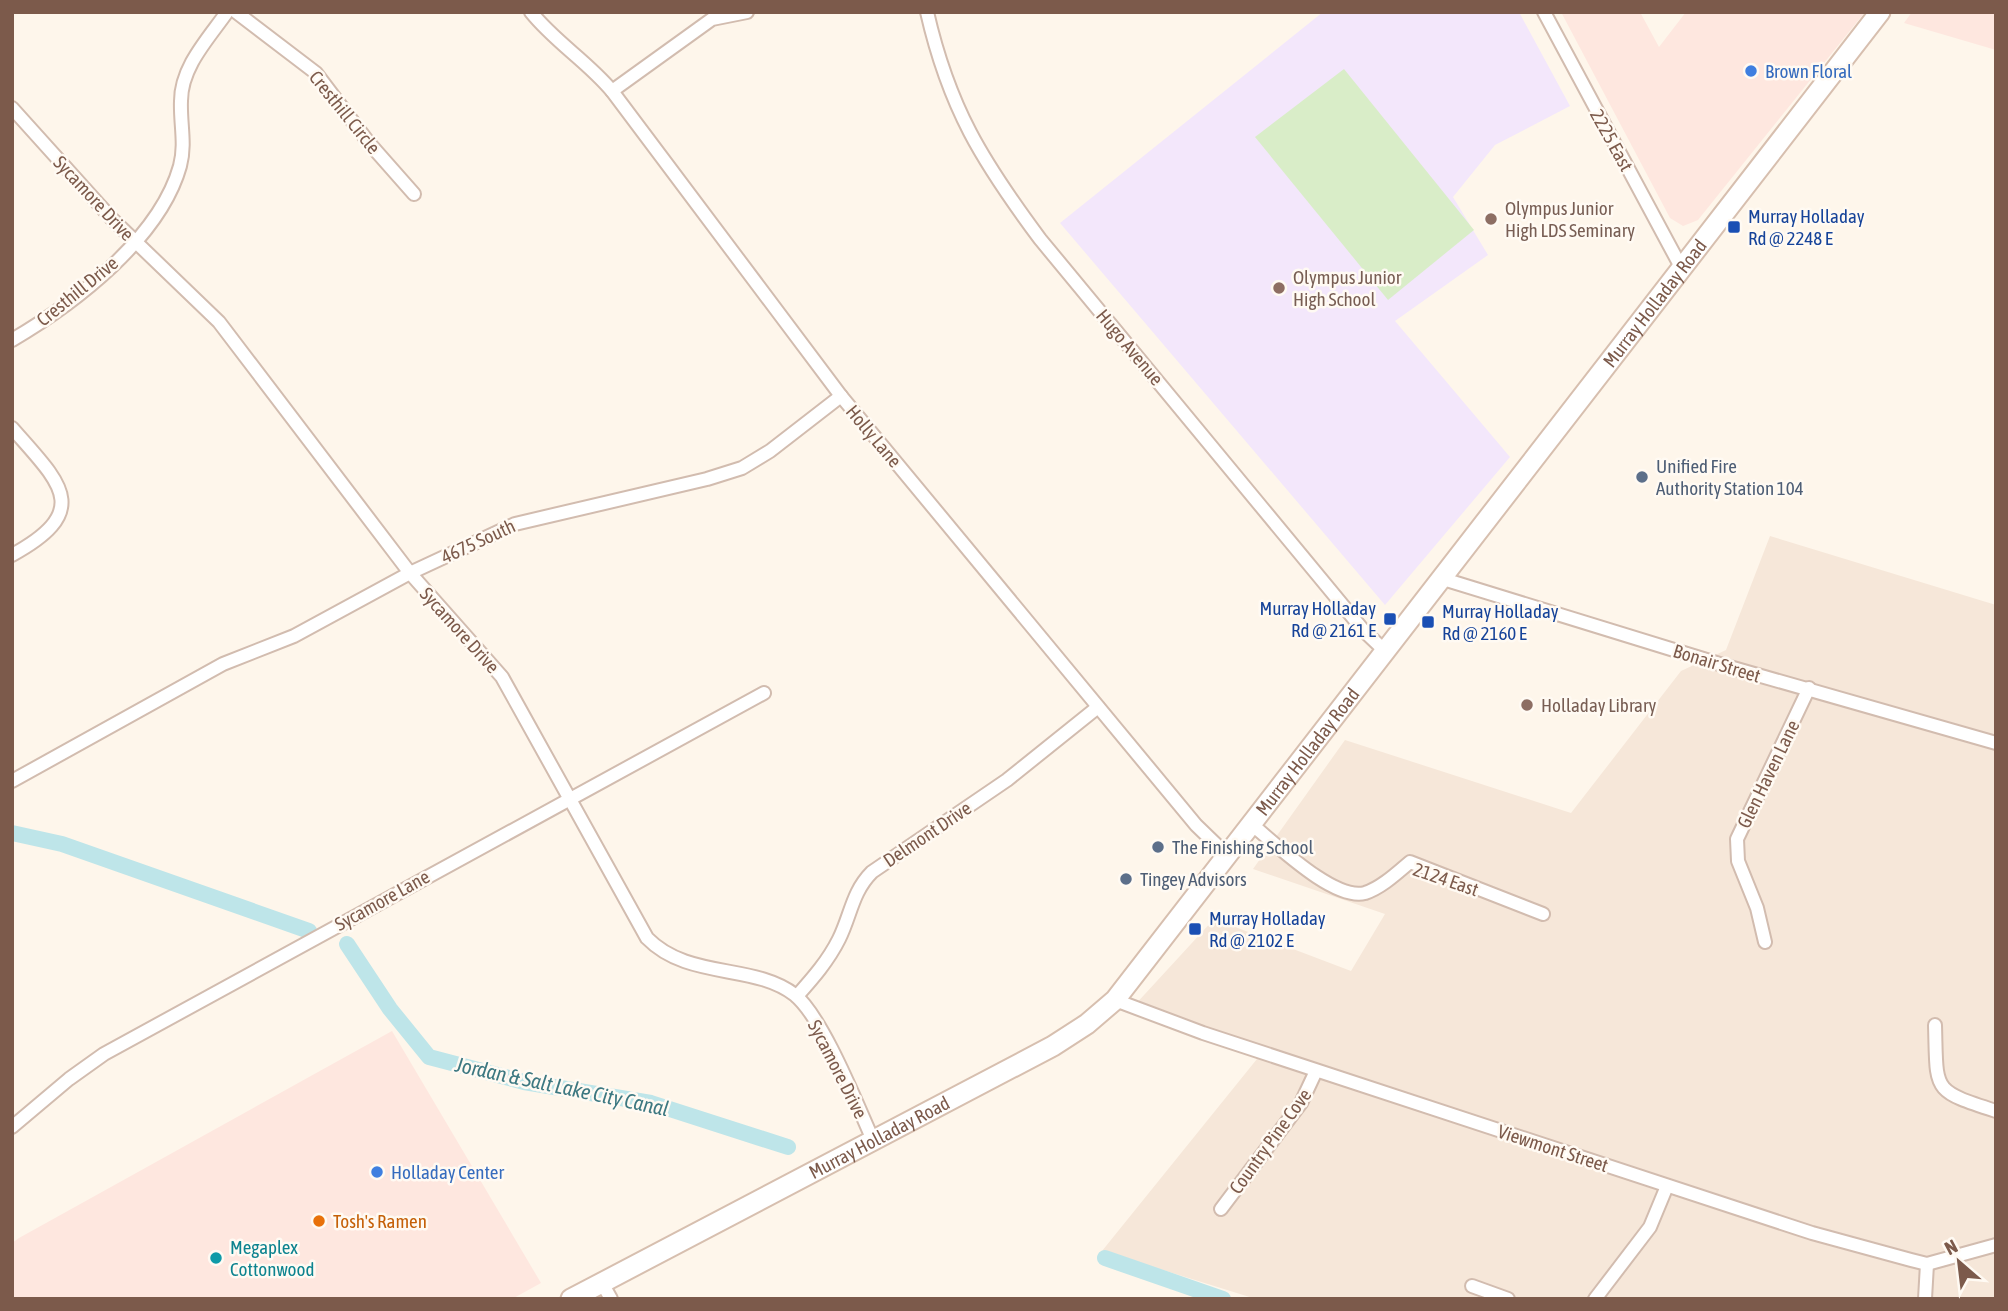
<svg xmlns="http://www.w3.org/2000/svg" width="2008" height="1311" viewBox="0 0 2008 1311" font-family="'Asap Condensed',sans-serif">
  <style>
    .residential { fill: #f6e7d9 }
    .commercial { fill: #fee7df }
    .education { fill: #f3e7fb }
    .green { fill: #d9edc8 }
    .lines { fill: none; stroke-linecap: round; stroke-linejoin: round }
    .canal { stroke: #bee5e9; stroke-width: 16 }
    .minor-casing { stroke: #d2bcaf; stroke-width: 16 }
    .secondary-casing { stroke: #d7bfaf; stroke-width: 23 }
    .minor { stroke: #fff; stroke-width: 12 }
    .secondary { stroke: #fff; stroke-width: 19 }
    .shop-dot { fill: #3f7fe0; stroke: #fffaf3; stroke-width: 2.5 }
    .education-dot { fill: #8d6e63; stroke: #fffaf3; stroke-width: 2.5 }
    .transit-dot { fill: #1a4fb4; stroke: #fffaf3; stroke-width: 2.5 }
    .service-dot { fill: #5c6f8a; stroke: #fffaf3; stroke-width: 2.5 }
    .food-dot { fill: #e8710a; stroke: #fffaf3; stroke-width: 2.5 }
    .culture-dot { fill: #0f9aa8; stroke: #fffaf3; stroke-width: 2.5 }
    .labels { text-anchor: middle; stroke-width: 5; stroke-linejoin: round; paint-order: stroke }
    .shop-label { font-size: 19px; fill: #366cbe; stroke: #fffaf3; text-anchor: start }
    .street-label { font-size: 19px; fill: #7c5a4b; stroke: #fffaf3 }
    .education-label { font-size: 19px; fill: #785e54; stroke: #fffaf3; text-anchor: start }
    .transit-label { font-size: 19px; fill: #164399; stroke: #fffaf3; text-anchor: start }
    .service-label { font-size: 19px; fill: #4e5e75; stroke: #fffaf3; text-anchor: start }
    .food-label { font-size: 19px; fill: #c56008; stroke: #fffaf3; text-anchor: start }
    .culture-label { font-size: 19px; fill: #0d838f; stroke: #fffaf3; text-anchor: start }
    .water-label { font-size: 21px; font-style: italic; fill: #3d7881; stroke: #fffaf3 }
  </style>
  <rect width="100%" height="100%" fill="#fef6eb"/>
  <polygon class="residential" points="1770,536 1996,605 1996,1299 1256,1299 1102,1251 1261,1054 1133,1007 1214,919 1351,971 1385,914 1253,869 1345,740 1571,813 1681,671 1726,650"/>
  <g class="commercial">
    <polygon points="1561,12 1640,12 1659,47 1686,12 1865,12 1698,220 1683,226 1670,218"/>
    <polygon points="1912,12 1996,12 1996,50 1904,23"/>
    <polygon points="392,1031 541,1283 512,1299 12,1299 12,1243 19,1238"/>
  </g>
  <polygon class="education" points="1323,12 1519,12 1570,106 1495,145 1453,197 1488,255 1395,321 1510,457 1385,605 1060,223"/>
  <polygon class="green" points="1344,69 1474,230 1388,300 1255,137"/>
  <g class="lines">
    <g class="canal">
      <polyline points="12,833 62,844 309,931"/>
      <polyline points="347,944 390,1009 429,1057 524,1082 651,1103 788,1147"/>
      <polyline points="1105,1258 1223,1299"/>
    </g>
    <g class="minor-casing">
      <g id="minor">
        <polyline points="236,12 316,73 369,143 414,194"/>
        <path d="M531,12C555,42 588,62 612,91L841,396L1196,825L1226,854"/>
        <path d="M927,12C949,108 982,161 1040,239L1364,631L1384,650"/>
        <polyline points="1544,12 1681,267"/>
        <polyline points="612,91 712,19 747,12"/>
        <path d="M12,108L112,219L219,322L410,573L502,677L647,938C688,980 754,963 795,995C823,1018 857,1105 873,1140"/>
        <path d="M12,340C75,303 160,238 180,166C186,144 180,123 181,101C181,67 208,39 227,12"/>
        <path d="M12,428C60,483 94,510 12,555"/>
        <polyline points="1440,578 1726,666 1996,743"/>
        <polyline points="12,781 223,664 294,636 410,573 515,524 707,479 742,468 770,451 841,396"/>
        <path d="M1250,823C1274,842 1333,901 1365,893C1381,888 1397,873 1410,862L1543,914"/>
        <polyline points="1765,942 1757,908 1738,861 1737,839 1809,688"/>
        <path d="M797,996C813,978 828,961 839,939C851,915 852,892 872,872L1007,780L1098,707"/>
        <polyline points="1115,1000 1203,1033 1812,1233 1911,1260 1927,1264 1996,1245"/>
        <path d="M1935,1025C1937,1092 1931,1090 1996,1111"/>
        <polyline points="12,1127 69,1079 104,1054 764,693"/>
        <polyline points="1221,1209 1301,1103 1316,1071"/>
        <polyline points="602,1283 611,1299"/>
        <polyline points="1472,1286 1508,1299"/>
        <polyline points="1595,1299 1650,1227 1667,1186"/>
        <polyline points="1925,1299 1927,1264"/>
      </g>
    </g>
    <g class="secondary-casing">
      <g id="secondary">
        <path id="s1" d="M571,1299L1053,1046L1087,1024L1115,1000L1880,12"/>
      </g>
    </g>
    <use href="#minor" class="minor"/>
    <use href="#secondary" class="secondary"/>
  </g>
  <g class="shop-dot">
    <circle cx="1751" cy="71" r="7"/>
    <circle cx="377" cy="1172" r="7"/>
  </g>
  <g class="education-dot">
    <circle cx="1491" cy="219" r="7"/>
    <circle cx="1279" cy="288" r="7"/>
    <circle cx="1527" cy="705" r="7"/>
  </g>
  <g class="transit-dot">
    <rect x="1727" y="220" width="14" height="14" rx="3.5"/>
    <rect x="1383" y="612" width="14" height="14" rx="3.5"/>
    <rect x="1421" y="615" width="14" height="14" rx="3.5"/>
    <rect x="1188" y="922" width="14" height="14" rx="3.5"/>
  </g>
  <g class="service-dot">
    <circle cx="1642" cy="477" r="7"/>
    <circle cx="1158" cy="847" r="7"/>
    <circle cx="1126" cy="879" r="7"/>
  </g>
  <circle class="food-dot" cx="319" cy="1221" r="7"/>
  <circle class="culture-dot" cx="216" cy="1258" r="7"/>
  <g class="labels">
    <g class="shop-label">
      <text x="1765" y="78">Brown Floral</text>
      <text x="391" y="1179">Holladay Center</text>
    </g>
    <g class="street-label">
      <text transform="translate(345 112) rotate(51)" y="7">Cresthill Circle</text>
      <text transform="translate(1612 140) rotate(61)" y="7">2225 East</text>
      <text transform="translate(94 198) rotate(47)" y="7">Sycamore Drive</text>
      <text transform="translate(77 291) rotate(-39)" y="7">Cresthill Drive</text>
      <text dy="7" stroke="none"><textPath href="#s1" startOffset="1503">Murray Holladay Road</textPath></text>
      <text transform="translate(1130 347) rotate(50)" y="7">Hugo Avenue</text>
      <text transform="translate(874 436) rotate(50)" y="7">Holly Lane</text>
      <text transform="translate(478 541) rotate(-25)" y="7">4675 South</text>
      <text transform="translate(460 630) rotate(48)" y="7">Sycamore Drive</text>
      <text transform="translate(1717 663) rotate(17)" y="7">Bonair Street</text>
      <text dy="7" stroke="none"><textPath href="#s1" startOffset="936">Murray Holladay Road</textPath></text>
      <text transform="translate(1768 774) rotate(-64)" y="7">Glen Haven Lane</text>
      <text transform="translate(927 834) rotate(-34)" y="7">Delmont Drive</text>
      <text transform="translate(1446 879) rotate(19)" y="7">2124 East</text>
      <text transform="translate(382 900) rotate(-29)" y="7">Sycamore Lane</text>
      <text transform="translate(838 1069) rotate(63)" y="7">Sycamore Drive</text>
      <text dy="7" stroke="none"><textPath href="#s1" startOffset="348">Murray Holladay Road</textPath></text>
      <text transform="translate(1270 1141) rotate(-54)" y="7">Country Pine Cove</text>
      <text transform="translate(1553 1148) rotate(18)" y="7">Viewmont Street</text>
    </g>
    <g class="education-label">
      <text x="1505" y="215">Olympus Junior<tspan x="1505" dy="22">High LDS Seminary</tspan></text>
      <text x="1293" y="284">Olympus Junior<tspan x="1293" dy="22">High School</tspan></text>
      <text x="1541" y="712">Holladay Library</text>
    </g>
    <g class="transit-label">
      <text x="1748" y="223">Murray Holladay<tspan x="1748" dy="22">Rd @ 2248 E</tspan></text>
      <text x="1376" y="615" text-anchor="end">Murray Holladay<tspan x="1376" dy="22">Rd @ 2161 E</tspan></text>
      <text x="1442" y="618">Murray Holladay<tspan x="1442" dy="22">Rd @ 2160 E</tspan></text>
      <text x="1209" y="925">Murray Holladay<tspan x="1209" dy="22">Rd @ 2102 E</tspan></text>
    </g>
    <g class="service-label">
      <text x="1656" y="473">Unified Fire<tspan x="1656" dy="22">Authority Station 104</tspan></text>
      <text x="1172" y="854">The Finishing School</text>
      <text x="1140" y="886">Tingey Advisors</text>
    </g>
    <g class="food-label">
      <text x="333" y="1228">Tosh's Ramen</text>
    </g>
    <g class="culture-label">
      <text x="230" y="1254">Megaplex<tspan x="230" dy="22">Cottonwood</tspan></text>
    </g>
    <g class="water-label">
      <text transform="translate(562 1087) rotate(12)" y="7">Jordan &amp; Salt Lake City Canal</text>
    </g>
  </g>
  <rect width="2008" height="1311" fill="none" stroke="#7c5a4b" stroke-width="28"/>
  <g transform="translate(1959 1262) rotate(332)" stroke="#fffaf3" stroke-width="5" paint-order="stroke">
  <path d="M0-5L12 26L0 18L-12 26Z" fill="#7c5a4b"/>
  <text y="-10" font-size="19" font-weight="bold" text-anchor="middle" fill="#7c5a4b">N</text>
  </g>
</svg>
